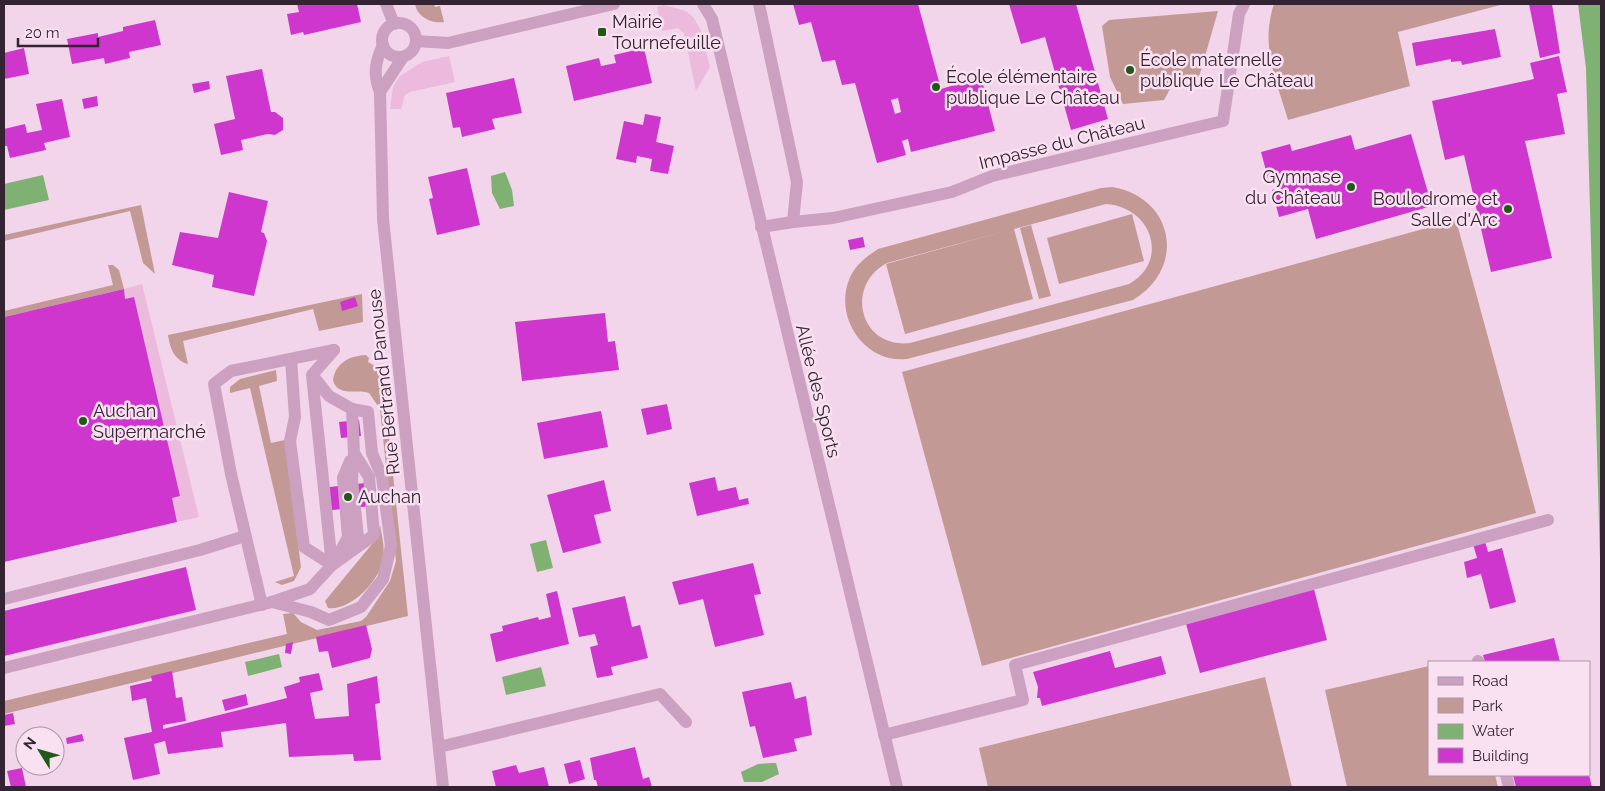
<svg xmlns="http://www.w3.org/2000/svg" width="1605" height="791" viewBox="0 0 1605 791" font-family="Raleway,sans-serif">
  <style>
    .green { fill: #c29994; fill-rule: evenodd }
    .plaza { fill: #ecbadc }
    .water { fill: #7eb172 }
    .building { fill: #cf36ce; fill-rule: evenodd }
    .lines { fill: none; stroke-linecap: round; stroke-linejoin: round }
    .lane { stroke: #cba0c1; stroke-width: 12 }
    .street { stroke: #cba0c1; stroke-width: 12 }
    .poi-dot { fill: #225817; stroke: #fae1f2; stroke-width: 2 }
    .labels { text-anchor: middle; stroke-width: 5; stroke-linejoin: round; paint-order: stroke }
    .poi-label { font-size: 18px; fill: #342433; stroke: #fae1f2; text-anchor: start }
    .street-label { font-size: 18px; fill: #342433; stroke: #fae1f2 }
  </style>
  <rect width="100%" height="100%" fill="#f2d5ea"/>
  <g class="green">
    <path d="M415,4H434L435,7L440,6L444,22C432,24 417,17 415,4Z"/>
    <path d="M1274,4H1504L1398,32L1410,86L1288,120C1276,79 1260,46 1274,4Z"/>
    <polygon points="1218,11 1199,77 1175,80 1164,100 1123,104 1110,77 1102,26 1109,20"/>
    <path d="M1112,187C1174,197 1187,268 1133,300L907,359C865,364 834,318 849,280C854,266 866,257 878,249L1101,188ZM1106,204C1152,207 1170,261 1129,284L910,343C860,349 844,286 887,263L1009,230L886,264L905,334L1033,299L1014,229Z"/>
    <polygon points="141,205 155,274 143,263 130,211 4,241 4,235"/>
    <polygon points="1132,214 1144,261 1059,284 1047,238"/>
    <polygon points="1456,220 1536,513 982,666 902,372"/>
    <polygon points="1031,225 1051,296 1039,299 1020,228"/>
    <polygon points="108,265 113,265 119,270 124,289 4,317 4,311 113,285"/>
    <path d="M362,294L363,322L319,331L313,309L183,341L188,364C174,360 170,348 168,335Z"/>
    <path d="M366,355L369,358L368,362L382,370L408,616L4,714V701L287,634L283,614L293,613L301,622L317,630L361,621L366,617L390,581L396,561L380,409L369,393C356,388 338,398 333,380C336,362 350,356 366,355Z"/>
    <polygon points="276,370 277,381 259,386 271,443 285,440 301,567 294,581 282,585 275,582 294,576 250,388 230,393 230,387 240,379"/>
    <path d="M380,525C382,537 386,551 382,563C377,583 350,611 328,608L325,601L377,538Z"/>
    <polygon points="1429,666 1429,775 1495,775 1498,787 1347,787 1325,690"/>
    <polygon points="1265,677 1292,787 988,787 979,748"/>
  </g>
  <g class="plaza">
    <polygon points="664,5 686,11 694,18 701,31 710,67 696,91 684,33 678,28 662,31 657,7"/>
    <polygon points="449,56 455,82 410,92 405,95 401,109 390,109 393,87 400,76 422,62"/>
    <polygon points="142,284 199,517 177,522 159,445 149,363 146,350 138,352 125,299 124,289"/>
  </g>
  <g class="water">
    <polygon points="1578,4 1601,4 1601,593 1586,68"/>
    <polygon points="505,172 512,190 514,206 500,209 492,193 491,176"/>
    <polygon points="43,175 49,200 4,210 4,184"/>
    <polygon points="546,540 553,568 537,572 530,544"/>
    <polygon points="279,654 282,667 248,676 245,662"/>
    <polygon points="541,667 546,686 506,695 502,677"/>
    <polygon points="771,763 776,763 779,774 762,782 744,782 741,772 758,764"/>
  </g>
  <g class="building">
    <polygon points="297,4 357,4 361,22 304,35 303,32 291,35 287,14 299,12"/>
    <path d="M793,4H918L941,89L981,77L995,131L911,152L908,139L902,141L906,155L877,163L855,83L842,85L835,60L822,62L811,22L799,25ZM898,98L901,112L895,114L891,100Z"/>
    <polygon points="1009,4 1076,4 1108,119 1071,130 1045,37 1021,44"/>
    <polygon points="1529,4 1552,4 1560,53 1540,58"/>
    <polygon points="155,20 161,45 129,52 130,58 105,64 104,58 72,64 67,39 98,33 98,37 123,31 123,27"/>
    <polygon points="1495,29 1501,57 1462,65 1461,61 1451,62 1451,59 1416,66 1412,43"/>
    <polygon points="24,48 29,74 4,79 4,53"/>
    <polygon points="644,48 652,83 574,101 566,66 599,58 601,66 616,63 614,55"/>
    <polygon points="1559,56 1567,92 1557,94 1565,134 1525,141 1552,258 1491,272 1464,155 1445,160 1432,101 1534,79 1530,63"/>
    <polygon points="262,69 271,112 275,112 283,118 283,130 275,135 268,134 241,140 243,150 221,155 214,124 235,119 226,76"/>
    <polygon points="514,78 522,113 492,119 495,129 462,137 460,127 453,128 446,93"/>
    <polygon points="209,81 210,89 194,93 192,84"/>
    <polygon points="97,96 98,106 84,109 82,99"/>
    <polygon points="62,99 70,137 44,143 46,150 10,158 7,146 4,146 4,129 25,124 27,133 42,130 36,104"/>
    <polygon points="645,114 661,117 656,142 674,146 668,174 650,171 652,159 637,156 636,163 616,159 624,121 643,125"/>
    <polygon points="1411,134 1432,206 1316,239 1308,209 1279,217 1272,190 1276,189 1274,181 1269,182 1261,152 1290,144 1292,151 1351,135 1355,150"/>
    <polygon points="467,168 480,225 437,235 429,199 433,198 428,177"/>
    <polygon points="229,192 268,201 261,232 264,233 267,241 254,296 212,287 214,275 172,265 180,232 218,238"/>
    <polygon points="863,237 865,247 850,250 848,240"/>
    <polygon points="124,289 125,299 134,297 180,496 172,498 177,522 4,562 4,317"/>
    <polygon points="355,297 358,306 342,311 340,302"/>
    <polygon points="605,313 608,342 615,341 619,370 522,381 515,322"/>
    <polygon points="667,404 672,429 647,435 641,409"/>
    <polygon points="601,411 608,447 544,459 537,423"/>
    <polygon points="359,420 361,436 341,438 339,422"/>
    <polygon points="715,477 718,491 736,487 739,500 748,498 749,504 697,516 689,483"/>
    <polygon points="604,480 611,511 594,515 601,543 563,553 547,495"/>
    <polygon points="374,482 371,506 323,511 321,488"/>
    <polygon points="1485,541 1488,552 1502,548 1516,602 1490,609 1481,574 1467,578 1464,562 1477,558 1473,544"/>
    <polygon points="753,563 761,594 754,595 764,635 715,647 703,599 679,605 672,582"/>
    <polygon points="186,567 196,610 4,656 4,611"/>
    <polygon points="1314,589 1327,640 1200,673 1186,624"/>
    <polygon points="557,591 569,644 496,662 490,634 503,631 502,626 538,617 539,620 551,617 546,594"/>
    <polygon points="625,596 632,627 640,625 648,658 611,667 613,675 597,678 590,647 598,645 595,634 579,637 572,608"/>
    <polygon points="366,625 372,649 370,658 332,668 328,651 319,652 316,637"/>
    <polygon points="1554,638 1560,662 1485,662 1483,655"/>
    <polygon points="293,642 291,654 285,653 286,644"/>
    <polygon points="1110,651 1115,668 1161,656 1166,674 1042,706 1040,698 1037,698 1038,687 1033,672"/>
    <polygon points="172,671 176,698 182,697 186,721 163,725 163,729 287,698 284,687 300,682 299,677 319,673 323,690 310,693 315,719 349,716 347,684 377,676 380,703 375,704 381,760 354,761 353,754 289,757 286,723 221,732 223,747 168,754 165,741 154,744 160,774 133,780 124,738 152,732 146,698 132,701 130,686 152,681 151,676"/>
    <polygon points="791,682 795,699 806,696 812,735 794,739 797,751 763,758 755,726 750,727 742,692"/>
    <polygon points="246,694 248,705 225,711 222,700"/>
    <polygon points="13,713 15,724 4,726 4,715"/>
    <polygon points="82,734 84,741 67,744 66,738"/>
    <polygon points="635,747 643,779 649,777 652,787 598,787 596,780 594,780 590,758"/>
    <polygon points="580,760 585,779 569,784 564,764"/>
    <polygon points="516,765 519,773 544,767 549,787 496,787 492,771"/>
    <polygon points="22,768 26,787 11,787 7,771"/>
    <polygon points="1513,775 1589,775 1592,787 1516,787"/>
  </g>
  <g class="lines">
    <g class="lane">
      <polyline points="759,4 797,182 793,222 761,227"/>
      <polyline points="291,359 295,417 290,441 304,547 332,565"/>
      <polyline points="313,376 329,396 352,409 354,453 369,477 374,535 332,565"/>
      <polyline points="349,547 358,537 352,479 354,453"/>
      <polyline points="341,550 348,537 343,478 350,461"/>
      <polyline points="4,599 200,550 245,536"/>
      <polyline points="272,602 311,612 329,620 361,607 383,579 391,546 382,477 372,453 368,412 352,409"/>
      <polyline points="262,605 231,474 214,384 231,371 334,350"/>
      <polyline points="1478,661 1479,662"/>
      <polyline points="4,668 272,602 310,589 332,565 312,375 334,350"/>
      <polyline points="884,735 1023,700 1015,665 1548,520"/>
      <polyline points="1506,775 1509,787"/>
    </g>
    <g class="street">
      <polyline points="386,4 394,24"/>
      <polyline points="703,4 712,19 897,787"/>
      <circle cx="399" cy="40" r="17"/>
      <polyline points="416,41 448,43 614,4"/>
      <path d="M383,45C375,62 373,75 380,92L383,219L443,787"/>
      <polyline points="380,92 403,57"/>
      <polyline points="793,222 833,218 952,192 992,176 1223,121 1239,14 1244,4"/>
      <polyline points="439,747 660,694 686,722"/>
    </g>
  </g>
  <g class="poi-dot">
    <rect x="597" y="27" width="10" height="10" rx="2.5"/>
    <circle cx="1130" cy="70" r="5"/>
    <circle cx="936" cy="87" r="5"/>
    <circle cx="1351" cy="187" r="5"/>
    <circle cx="1508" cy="209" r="5"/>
    <circle cx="83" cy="421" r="5"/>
    <circle cx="348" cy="497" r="5"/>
  </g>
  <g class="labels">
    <g class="poi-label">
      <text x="612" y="28">Mairie<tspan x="612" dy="21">Tournefeuille</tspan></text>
      <text x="1140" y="66">École maternelle<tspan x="1140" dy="21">publique Le Château</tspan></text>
      <text x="946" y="83">École élémentaire<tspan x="946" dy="21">publique Le Château</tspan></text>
      <text x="1341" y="183" text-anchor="end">Gymnase<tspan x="1341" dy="21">du Château</tspan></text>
      <text x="1498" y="205" text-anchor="end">Boulodrome et<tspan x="1498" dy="21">Salle d'Arc</tspan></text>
      <text x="93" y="417">Auchan<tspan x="93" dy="21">Supermarché</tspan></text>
      <text x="358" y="503">Auchan</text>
    </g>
    <g class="street-label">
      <text transform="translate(1062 143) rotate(-14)" y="6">Impasse du Château</text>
      <text transform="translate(384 382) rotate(-96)" y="6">Rue Bertrand Panouse</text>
      <text transform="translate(818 391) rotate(76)" y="6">Allée des Sports</text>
    </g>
  </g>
  <rect width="1605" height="791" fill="none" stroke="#342433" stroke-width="10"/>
  <rect x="1428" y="661" width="162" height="115" fill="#fae1f2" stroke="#ab95a6"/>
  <rect x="1438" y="677" width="25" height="8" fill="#cba0c1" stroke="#ab95a6"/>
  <text x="1472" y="686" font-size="15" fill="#342433">Road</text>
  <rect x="1438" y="698" width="25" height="15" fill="#c29994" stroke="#ab95a6"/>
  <text x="1472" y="711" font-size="15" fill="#342433">Park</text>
  <rect x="1438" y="724" width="25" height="15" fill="#7eb172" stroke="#ab95a6"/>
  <text x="1472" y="736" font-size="15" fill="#342433">Water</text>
  <rect x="1438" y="748" width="25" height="15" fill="#cf36ce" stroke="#ab95a6"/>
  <text x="1472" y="761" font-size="15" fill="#342433">Building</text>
  <g transform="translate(40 751) rotate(307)"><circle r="24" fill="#fae1f2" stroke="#ab95a6"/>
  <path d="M0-4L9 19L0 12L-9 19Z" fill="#225817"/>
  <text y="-8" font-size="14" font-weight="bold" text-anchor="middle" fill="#342433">N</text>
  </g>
  <path d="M18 38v8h80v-8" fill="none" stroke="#342433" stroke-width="2.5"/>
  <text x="25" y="38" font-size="15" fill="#342433" stroke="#fae1f2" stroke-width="4" paint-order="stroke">20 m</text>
</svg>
